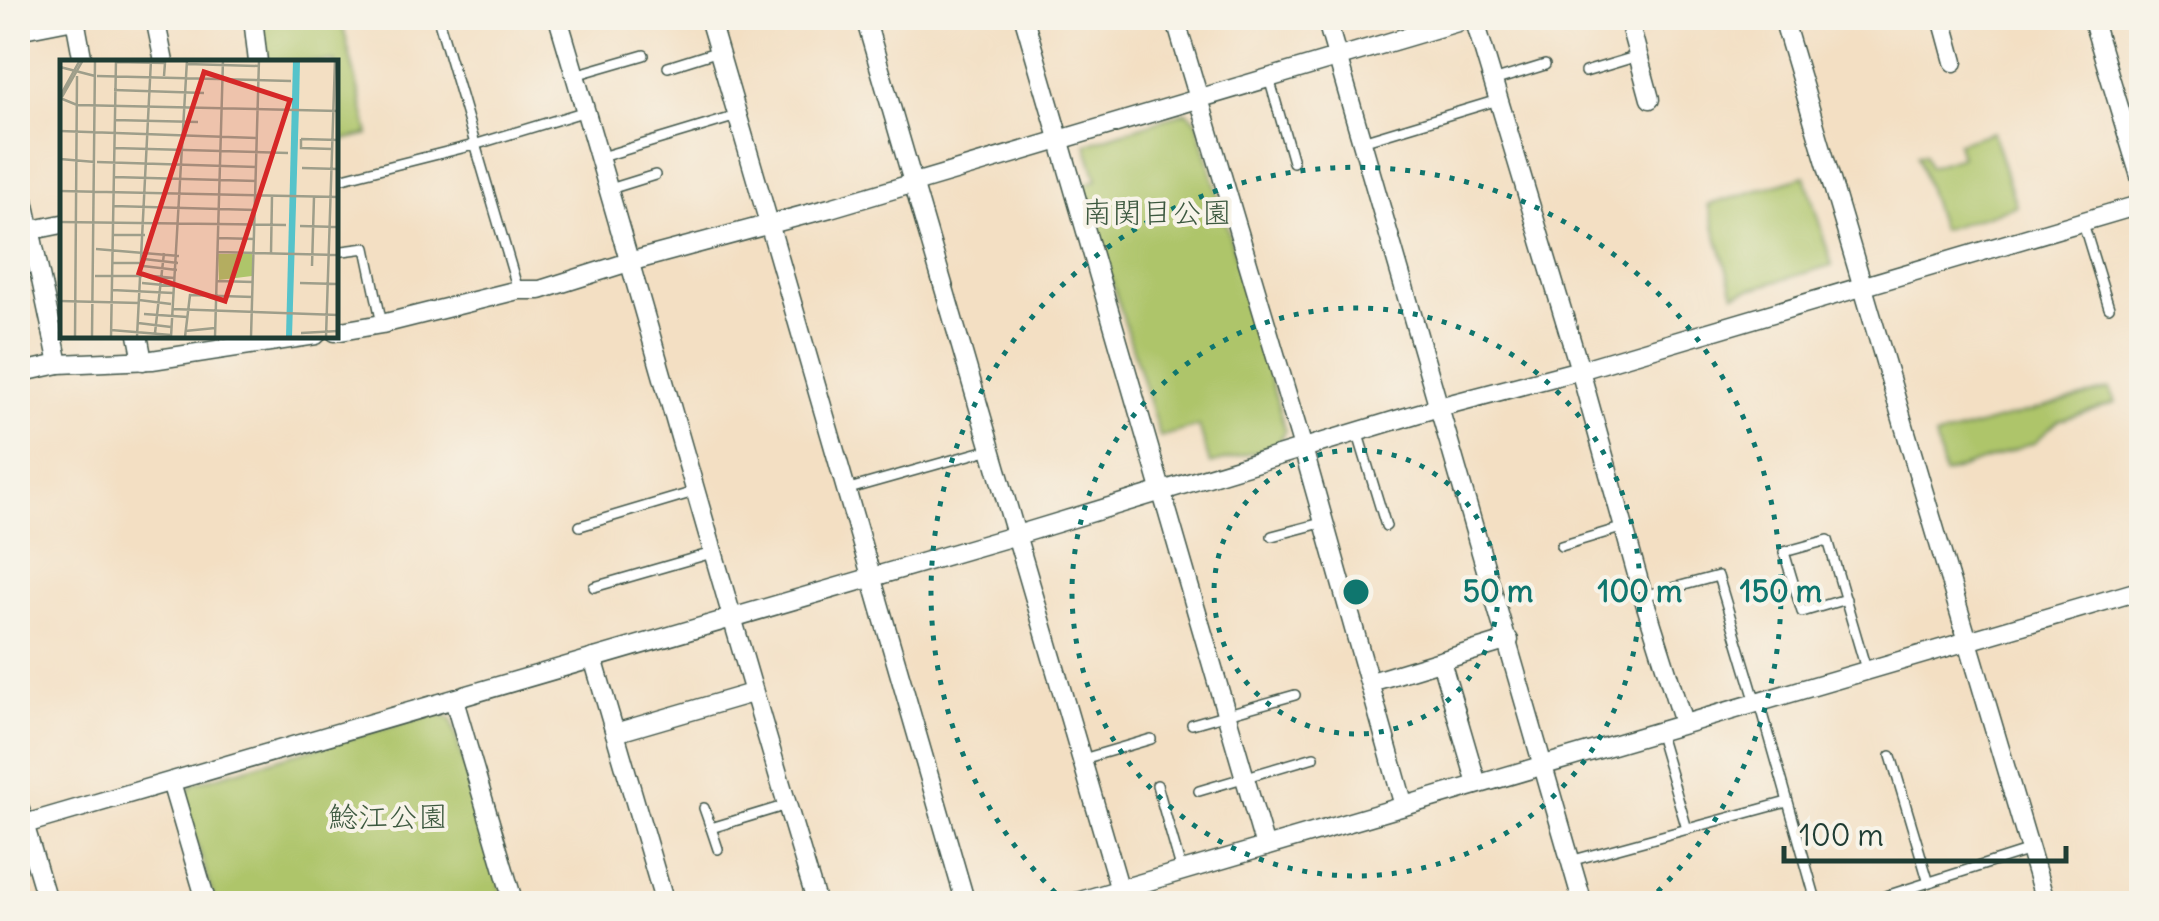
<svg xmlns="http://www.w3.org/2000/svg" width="2159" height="921" viewBox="0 0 2159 921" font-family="Delius,'Klee One',sans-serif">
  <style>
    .green { fill: #aec56a; stroke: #66814f; stroke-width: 2.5 }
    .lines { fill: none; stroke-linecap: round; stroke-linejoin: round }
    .service-casing { stroke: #3f5549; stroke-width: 12 }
    .minor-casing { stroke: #3f5549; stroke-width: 21 }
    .service { stroke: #fff; stroke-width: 9 }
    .minor { stroke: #fff; stroke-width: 18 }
    .ring { fill: none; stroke: #0f766e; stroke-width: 5; stroke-dasharray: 5 10 }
    .labels { text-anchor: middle; stroke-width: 8; stroke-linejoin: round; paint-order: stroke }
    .park-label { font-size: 30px; fill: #3c583f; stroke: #f7f3e8 }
    .inset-road { fill: none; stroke: #9e9e8a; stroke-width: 2.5 }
    .view { fill: #d62828; fill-opacity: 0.15; stroke: #d62828; stroke-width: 5 }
    .inset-edge { fill: none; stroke: #1f3d34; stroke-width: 5 }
    .centre { fill: #0f766e; stroke: #f7f3e8; stroke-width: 5 }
    .ring-label { font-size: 30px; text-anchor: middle; font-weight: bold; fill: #0f766e; stroke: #f7f3e8; stroke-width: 8; stroke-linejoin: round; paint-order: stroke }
  </style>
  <rect width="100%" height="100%" fill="#f7f3e8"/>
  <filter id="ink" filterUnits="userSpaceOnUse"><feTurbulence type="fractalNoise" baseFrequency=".01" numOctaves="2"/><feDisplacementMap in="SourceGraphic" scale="20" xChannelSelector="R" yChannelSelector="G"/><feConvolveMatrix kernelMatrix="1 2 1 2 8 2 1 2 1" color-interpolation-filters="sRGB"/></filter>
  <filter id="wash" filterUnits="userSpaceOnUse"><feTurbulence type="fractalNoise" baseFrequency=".0048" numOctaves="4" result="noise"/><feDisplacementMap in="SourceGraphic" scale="40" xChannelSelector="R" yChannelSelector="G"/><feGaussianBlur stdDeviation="2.25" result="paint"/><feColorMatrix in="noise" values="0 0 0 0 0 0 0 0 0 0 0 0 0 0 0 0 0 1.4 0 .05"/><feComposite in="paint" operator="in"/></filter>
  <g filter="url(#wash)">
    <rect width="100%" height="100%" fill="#f3dfc3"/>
    <g class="green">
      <polygon points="260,18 341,18 369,134 335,142 335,62 264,62"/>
      <polygon points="1186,112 1197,121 1285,430 1275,447 1210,464 1199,426 1160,437 1082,185 1097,180 1086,144"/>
      <polygon points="1993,132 2016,206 1941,230 1917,155 1924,153 1929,167 1961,157 1957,143"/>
      <polygon points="1805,176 1832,265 1734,294 1708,205"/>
      <polygon points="2110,389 2115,403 2058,421 2034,443 1944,474 1935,438"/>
      <polygon points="437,713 451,719 505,903 215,903 183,799 193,783"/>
    </g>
  </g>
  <g filter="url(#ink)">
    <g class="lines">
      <g class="service-casing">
        <g id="service">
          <polyline points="438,18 518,290"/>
          <polyline points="668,67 719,51"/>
          <polyline points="1585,72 1638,56"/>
          <polyline points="575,75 644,55"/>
          <polyline points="1269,78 1293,162"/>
          <polyline points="1493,81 1545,65"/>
          <polyline points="1362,141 1498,100"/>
          <polyline points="601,157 737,116"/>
          <polyline points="335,180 474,145 586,111"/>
          <polyline points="610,189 655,175"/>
          <polyline points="2083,223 2109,308"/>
          <polyline points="335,252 366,248 382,324"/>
          <polyline points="1357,431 1386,526"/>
          <polyline points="849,489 991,449"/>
          <polyline points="580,526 694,492"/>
          <polyline points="1272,536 1325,522"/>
          <polyline points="1561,546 1624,527"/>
          <polyline points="594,587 712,553"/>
          <polyline points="1643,596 1718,576 1756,703"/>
          <polyline points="1846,599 1802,612 1784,552 1828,540 1866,669"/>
          <polyline points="1760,703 1817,904"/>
          <polyline points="1192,724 1295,695"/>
          <polyline points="1658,731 1687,829"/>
          <polyline points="1891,756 1928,880"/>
          <polyline points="1083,759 1151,739"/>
          <polyline points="1157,785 1182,872"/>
          <polyline points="1199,791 1314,757"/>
          <polyline points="704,808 711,828"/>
          <polyline points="718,849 711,828 787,805"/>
          <polyline points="1570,861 1787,802"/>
          <polyline points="1861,904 2030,850"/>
        </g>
      </g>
      <g class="minor-casing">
        <g id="minor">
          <polyline points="155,18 164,62"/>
          <polyline points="253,18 258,62"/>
          <path d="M558,18C646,312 727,609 817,904"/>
          <path d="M709,18C795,313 882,607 966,904"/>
          <polyline points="865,18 1124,904"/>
          <polyline points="1024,18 1265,847"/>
          <polyline points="1175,18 1303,448 1404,806"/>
          <polyline points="1326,18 1583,904"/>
          <polyline points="1474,18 1580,370 1643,596 1683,723"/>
          <polyline points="1628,18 1650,99"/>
          <polyline points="1783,18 2046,904"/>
          <polyline points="1942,18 1954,62"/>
          <polyline points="2092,18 2142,183"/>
          <polyline points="75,19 83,62"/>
          <polyline points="18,30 79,18"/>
          <polyline points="18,172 59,364"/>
          <polyline points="18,233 62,224"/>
          <polyline points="335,332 382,324 518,290 540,290 629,262 830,208 1471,18"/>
          <polyline points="138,335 143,361"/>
          <polyline points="18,373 59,364 152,360 316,335"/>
          <polyline points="593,658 665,904"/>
          <polyline points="1441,661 1477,784"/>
          <polyline points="1371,682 1509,640"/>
          <polyline points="454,700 514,904"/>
          <polyline points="615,733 752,693"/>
          <polyline points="171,782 207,904"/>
          <polyline points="18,803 48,904"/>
          <polyline points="18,826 1017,535 1439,407 1580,370 2142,204"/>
          <polyline points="1070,904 2142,590"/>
        </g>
      </g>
      <use href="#service" class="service"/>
      <use href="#minor" class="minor"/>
    </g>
  </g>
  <g class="ring">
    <circle cx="1356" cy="592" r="142"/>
    <circle cx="1356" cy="592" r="284"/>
    <path d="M1066 903A425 425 0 1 1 1646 903"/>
  </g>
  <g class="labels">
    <g class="park-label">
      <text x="1157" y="223">南関目公園</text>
      <text x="388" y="827">鯰江公園</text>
    </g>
  </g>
  <g transform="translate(60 60)">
    <rect width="278" height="278" fill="#f3dfc3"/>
    <path d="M158,194H192V216L159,220Z" fill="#aec56a"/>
    <path d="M233,0H240L239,46L232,277H226Z" fill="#56c3ca"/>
    <path class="inset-road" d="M56,2L105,3L104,16M127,4L199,6M0,7L35,16M37,16L231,21M54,30L144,33M0,36L20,0M2,37L23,0M0,38L17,45L278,51M54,60L138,62M0,71L197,78M241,79V88L272,89M241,79L278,80M54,88L228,93M0,99L35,102M37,102L196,107M242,108L278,109M54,117L196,121M0,131L278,137M53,146L195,150M0,162L226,165M240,166L278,167M53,175H85M158,178L194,179M36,189L119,196M158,192L278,195M211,193L212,136M84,199L118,203M52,203H83M83,206L117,210M252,206L254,137M82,215L114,218M35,216H82M157,221L193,222M82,223L114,226M240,223L278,224M52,230L113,233M79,240L111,244M0,241L79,243M112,249L278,255M84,254L127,257M78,263L111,267M51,270L111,275M125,271L155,268M95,273L104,193M241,273L278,271M15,277L17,16M32,277L35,0M51,277L56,0M77,277L91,0M111,277L127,0M125,277L130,235L193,237M155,277L163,0M191,277L199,0M266,277L275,0"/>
    <path class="view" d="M144,12L230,40L165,241L79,213Z"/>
    <rect width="278" height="278" class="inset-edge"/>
  </g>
  <circle cx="1356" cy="592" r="15" class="centre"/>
  <g class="ring-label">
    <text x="1498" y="602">50 m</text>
    <text x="1640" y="602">100 m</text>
    <text x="1781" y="602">150 m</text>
  </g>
  <rect width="2159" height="921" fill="none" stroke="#f7f3e8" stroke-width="60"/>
  <path d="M1784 846v15h282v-15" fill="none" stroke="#1f3d34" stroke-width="5"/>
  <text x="1799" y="846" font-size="30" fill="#1f3d34" stroke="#f7f3e8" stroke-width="8" paint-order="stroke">100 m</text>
</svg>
